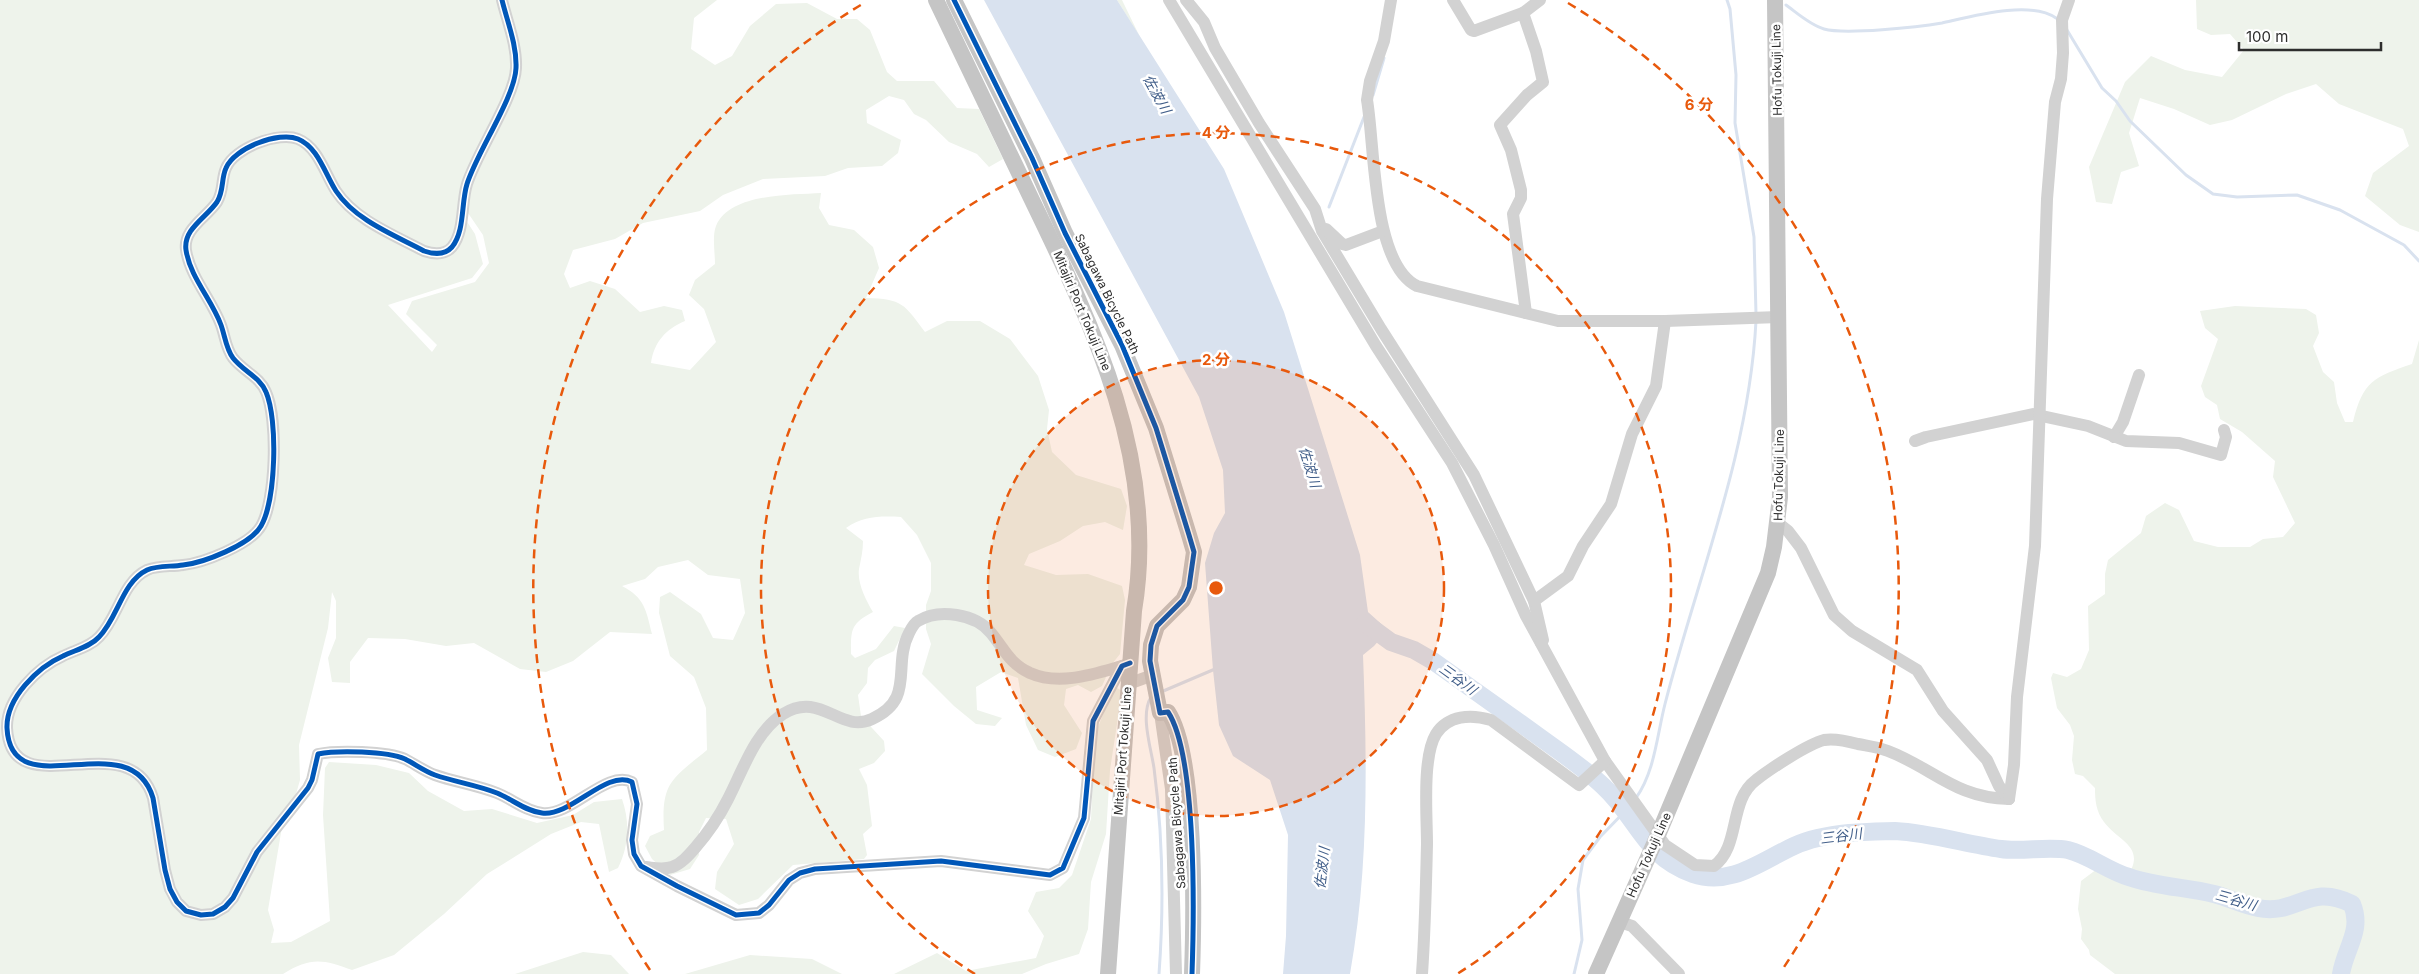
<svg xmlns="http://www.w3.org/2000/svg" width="2419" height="974" viewBox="0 0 2419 974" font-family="Inter,'Noto Sans JP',sans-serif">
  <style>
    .green { fill: #eef3eb; fill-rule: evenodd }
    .water { fill: #d9e2ef }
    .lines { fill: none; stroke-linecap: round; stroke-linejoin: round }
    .stream { stroke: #d9e2ef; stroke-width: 3 }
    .river { stroke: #d9e2ef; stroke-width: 18 }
    .minor { stroke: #d2d2d2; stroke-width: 12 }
    .major { stroke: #c5c5c5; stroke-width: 16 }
    .cycleway-casing { stroke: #fff; stroke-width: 8 }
    .cycleway { stroke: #0057b8; stroke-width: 5 }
    .ring { fill: none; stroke: #e8590c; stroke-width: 2.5; stroke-dasharray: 9 6 }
    .labels { text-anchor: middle; stroke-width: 5; stroke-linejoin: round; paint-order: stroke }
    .street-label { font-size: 12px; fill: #2d2d2d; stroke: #fff }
    .water-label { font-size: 14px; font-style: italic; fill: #415e89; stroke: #fff }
    .centre { fill: #e8590c; stroke: #fff; stroke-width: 2.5 }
    .ring-label { font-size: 15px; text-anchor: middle; font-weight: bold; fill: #e8590c; stroke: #fff; stroke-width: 5; stroke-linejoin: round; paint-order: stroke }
  </style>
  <rect width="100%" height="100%" fill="#fff"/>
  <g class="green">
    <path d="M0,0H717L694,18L691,49L715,65L732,56L750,26L776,4L807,3L837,19H857L870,30L887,72L897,81H934L957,108L979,109L1003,159L989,167L977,154L949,142L926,120L914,114L904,100L889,96L866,110L867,123L901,140L898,153L882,166L848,168L825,176L763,179L723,195L700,211L643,223L615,239L573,250L564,274L570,288L590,281L615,289L640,312L664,306L682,310L685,321C666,329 654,342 651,363L690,370L716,342L704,309L689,295L695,280L715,264C715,253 712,236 716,226C730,193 791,195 821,193L819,208L829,225L854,230L873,247L879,268L866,298C903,299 904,304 925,332L947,321H980L1010,339L1038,376L1049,410L1047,429L1052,452L1076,475L1121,489L1127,506L1123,530L1105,522L1083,526L1060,541L1029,554L1024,565L1056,575L1088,574L1122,586L1125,600L1120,654L1112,664L1102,686L1091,692L1078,685L1066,689L1064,705L1082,733L1076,749L1055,757L1038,750L1026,725L1018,678L1001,672L976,687L977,710L1002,718L995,726L976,724L954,706L922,674L931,644L926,629V605L931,591V563L917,535L901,517C880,516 863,516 846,528L863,541C863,551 861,559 859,569C857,583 866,600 873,612C850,624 851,630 851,654L855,658L876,649L894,626L905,628L894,651L875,660L868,668L867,683L858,695L861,716L884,741L885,751L874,763L859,769L867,785L872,826L863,834L867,855L864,859L793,865L758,899L739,905L715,889L717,872L734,844L726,819L706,818L699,832V855L690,869L670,875L652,859L645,846L650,836L664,830C661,782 672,779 707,750L706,708L694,677L670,656L659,613L660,597L670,592L701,614L713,638L733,640L745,613L740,579L708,575L688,560L658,567L645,579L622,586C645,598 646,610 652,634L610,632L573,661L546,672L520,669L474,643L446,646L405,639L368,638L350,662V683L332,682L328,658L336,638V601L332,592L328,628L299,745L300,780L296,794L284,815L268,910L274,930L271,943L291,942L330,921L323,815L325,768L329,762L376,765L409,773L428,791L464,811L492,809L537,823L573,815L594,802L622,799C630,822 629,846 618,868L609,872L599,824L581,822L551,834L487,874L444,914L394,955L352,970C323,959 310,957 283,974H0ZM468,213L483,235L489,263L475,282L412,301L406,314L437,345L432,352L388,305L472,278L483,264L475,234L462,214Z"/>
    <polygon points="1117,0 1122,0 1140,37"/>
    <polygon points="2196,0 2419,0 2419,232 2400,225 2365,196 2373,173 2409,146 2403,129 2339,104 2316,84 2286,94 2232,120 2210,125 2174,109 2140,98 2129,133 2139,166 2121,172 2112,204 2096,202 2089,167 2125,82 2151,56 2185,70 2222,77 2244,50 2230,34 2211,35 2197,29"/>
    <path d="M2235,306L2306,309L2316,315L2319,333L2313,346L2323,372L2334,382L2337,403L2345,422H2353C2363,381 2374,377 2412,364L2419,340V974H2115L2090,955L2089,950L2081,939L2082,929L2078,909L2081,881L2097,869L2116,877L2128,876C2146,846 2119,842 2104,822C2096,811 2095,801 2095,788L2083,776L2075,774L2072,760L2074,736L2070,725L2057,708L2051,678L2053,673L2067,677L2081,669L2089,650L2088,606L2105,594V574L2108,560L2141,533L2146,516L2165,503L2179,510L2194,541L2218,547H2250L2263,539L2283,537L2295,523L2273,477L2275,461L2242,432L2220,419L2217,405L2205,397L2201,386L2218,339L2205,328L2200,311Z"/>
    <polygon points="1114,686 1122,691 1110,770 1106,834 1091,882 1088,929 1079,954 1046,964 1022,974 894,974 937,953 966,971 1036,958 1044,936 1028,911 1036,892 1059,888 1072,875 1091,819 1095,735"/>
    <polygon points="583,952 611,955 629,974 515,974"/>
    <polygon points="750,955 812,959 842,974 685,974"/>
  </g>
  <path class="water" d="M984,0H1117L1224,169L1284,312L1360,555L1368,612L1388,630L1374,646L1363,655C1367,760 1369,869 1350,974H1283L1286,936L1288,835L1270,780L1233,756L1219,725L1213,670L1205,563L1214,533L1225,513L1223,470L1199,397Z"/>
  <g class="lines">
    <g class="stream">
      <polyline points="1727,0 1730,9 1736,75 1735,123 1754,237 1756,314"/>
      <path d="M1786,5C1797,13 1810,25 1824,29C1845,35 1919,27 1942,23C1973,16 2030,0 2056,18"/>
      <polyline points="2067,30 2102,88 2116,101 2130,121 2186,175 2213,194 2237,197 2297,195 2340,210 2404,245 2419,261"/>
      <polyline points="1373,95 1384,58"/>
      <polyline points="1329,207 1364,117"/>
      <polyline points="1161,692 1215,669"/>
      <path d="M1151,697C1140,715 1151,748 1154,768C1163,836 1164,905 1159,974"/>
      <path d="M1636,798C1655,771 1657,735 1665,704C1698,576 1749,454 1756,321"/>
      <polyline points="1574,974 1582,940 1578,889 1583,860 1600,837 1631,805"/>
    </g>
    <path class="river" d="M1365,623L1391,642L1414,650L1433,661C1467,685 1500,709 1534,733C1557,750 1582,766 1603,786C1638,818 1643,856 1693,874C1731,887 1761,861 1794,846C1811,838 1829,835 1849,833C1864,832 1880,831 1895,831C1931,833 1966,844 2001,849C2022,852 2049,846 2068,850C2089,855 2108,871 2129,877C2157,887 2186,887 2214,894C2229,898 2243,905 2258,908C2297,916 2309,882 2352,904C2363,931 2345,948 2341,974"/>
    <g class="minor">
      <path d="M502,0C507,21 517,45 516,68C515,97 477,152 467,184C461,203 465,231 452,247C444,256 433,254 424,251C394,235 355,220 336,191C325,174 318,147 298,139C279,131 234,148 226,168C221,179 224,191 217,202C206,218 183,229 186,250C190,277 212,300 221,325C225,336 226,349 233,358C243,371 260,377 266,392C278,420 276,500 261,526C250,545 203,563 183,565C171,567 158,565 147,570C122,582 118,618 99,637C90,647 75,650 63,656C38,667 6,698 7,728C11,810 130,721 153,798L165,870L170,889L177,902L186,911L201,915L213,914L225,907L233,898L257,852L308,788L312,780L318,754C337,750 387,751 405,759C415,764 424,771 435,775C455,782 477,785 497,793C512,799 525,811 542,813C571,817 606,769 632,782L637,804L632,840L634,854L641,866L677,886L736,915L759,913L769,905L789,880L800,873L815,869L941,861L1050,875L1063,868L1084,818L1093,721L1122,666L1130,663"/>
      <path d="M1169,0L1376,346L1452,463L1494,545L1526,616L1605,761L1665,845L1695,865L1714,866C1741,846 1728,801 1756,780C1770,769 1808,744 1824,740C1835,738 1847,741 1858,744C1868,746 1878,747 1888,751C1933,768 1955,798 2009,799"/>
      <polyline points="1186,0 1204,22 1215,48 1259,123 1315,209 1322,231 1381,329 1474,475 1534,601 1543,640 1541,643"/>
      <path d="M1391,0L1384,41L1370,81L1367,100C1375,146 1372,264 1417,286L1558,321H1665L1779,317"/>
      <polyline points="1453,0 1471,30 1474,31 1523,13"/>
      <polyline points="1326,229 1342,244 1346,245 1383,231"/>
      <polyline points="1526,313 1513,214 1521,198 1521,190 1511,150 1500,125 1527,95 1543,82 1536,51 1523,13 1540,0"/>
      <polyline points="2114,437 2123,422 2139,375"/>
      <polyline points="1915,441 1926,437 2033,414 2088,426 2126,441 2179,443 2221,455 2226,437 2224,430"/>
      <polyline points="1778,523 1788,531 1801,548 1834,615 1852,631 1917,670 1943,711 1987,760 1999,786 2009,799"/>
      <polyline points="1534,601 1568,576 1583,546 1611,504 1632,434 1656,386 1665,321"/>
      <polyline points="1128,684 1153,675"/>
      <polyline points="1160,713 1171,789 1176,974"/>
      <polyline points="2009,799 2014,765 2017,697 2035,546 2047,199 2055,102 2061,79 2063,53 2062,20 2069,0"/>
      <path d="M646,867C655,868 663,870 672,867C681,864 688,856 695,848C708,833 719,817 728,799C743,770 755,732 783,714C821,690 840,734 872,719C916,699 892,666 909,633C911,629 914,623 918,621C939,608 976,614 991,633C1005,650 1009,663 1030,673C1059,686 1094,674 1122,666"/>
      <polyline points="1620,922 1632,926 1679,974"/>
      <path d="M1422,974C1425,931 1426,887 1427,844C1427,816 1422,757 1436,734C1448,715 1471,714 1491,720L1579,785L1605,761"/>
    </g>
    <g class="major">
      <path d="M936,0C967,66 999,132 1031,198C1094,328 1159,462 1134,611L1108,974"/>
      <path d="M954,0L1032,158L1065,233L1122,345L1156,428L1189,535L1194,552L1189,587L1183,600L1157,626L1151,645L1150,661L1160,713L1168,712C1197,756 1194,917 1192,974"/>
      <polyline points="1596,974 1658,835 1768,573 1774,547 1780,497 1775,0"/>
    </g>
    <g class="cycleway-casing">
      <g id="cycleway">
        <path d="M502,0C507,21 517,45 516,68C515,97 477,152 467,184C461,203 465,231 452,247C444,256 433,254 424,251C394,235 355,220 336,191C325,174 318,147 298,139C279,131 234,148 226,168C221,179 224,191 217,202C206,218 183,229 186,250C190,277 212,300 221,325C225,336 226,349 233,358C243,371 260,377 266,392C278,420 276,500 261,526C250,545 203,563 183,565C171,567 158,565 147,570C122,582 118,618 99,637C90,647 75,650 63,656C38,667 6,698 7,728C11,810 130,721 153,798L165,870L170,889L177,902L186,911L201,915L213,914L225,907L233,898L257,852L308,788L312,780L318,754C337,750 387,751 405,759C415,764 424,771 435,775C455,782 477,785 497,793C512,799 525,811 542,813C571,817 606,769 632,782L637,804L632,840L634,854L641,866L677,886L736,915L759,913L769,905L789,880L800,873L815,869L941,861L1050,875L1063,868L1084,818L1093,721L1122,666L1130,663"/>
        <path d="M954,0L1032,158L1065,233L1122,345L1156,428L1189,535L1194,552L1189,587L1183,600L1157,626L1151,645L1150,661L1160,713L1168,712C1197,756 1194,917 1192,974"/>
      </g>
    </g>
    <use href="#cycleway" class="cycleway"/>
  </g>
  <circle cx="1216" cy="588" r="228" fill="#e8590c" fill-opacity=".12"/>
  <g class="ring">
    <circle cx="1216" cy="588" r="228"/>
    <path d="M975 974A455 455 0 1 1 1457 974"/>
    <path d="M650 970A683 683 0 0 1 864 3M1568 3A683 683 0 0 1 1782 970"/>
  </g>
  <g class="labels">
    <g class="street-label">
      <text transform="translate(1777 70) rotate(-91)" y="4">Hofu Tokuji Line</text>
      <text transform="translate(1107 294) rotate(64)" y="4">Sabagawa Bicycle Path</text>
      <text transform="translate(1082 311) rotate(67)" y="4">Mitajiri Port Tokuji Line</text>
      <text transform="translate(1779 475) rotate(-89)" y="4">Hofu Tokuji Line</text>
      <text transform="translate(1123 751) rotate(-86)" y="4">Mitajiri Port Tokuji Line</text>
      <text transform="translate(1177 823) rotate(-94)" y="4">Sabagawa Bicycle Path</text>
      <text transform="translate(1649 855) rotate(-66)" y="4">Hofu Tokuji Line</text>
    </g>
    <g class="water-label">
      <text transform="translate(1157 94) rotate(61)" y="5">佐波川</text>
      <text transform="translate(1310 467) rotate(73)" y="5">佐波川</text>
      <text transform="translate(1458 679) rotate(36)" y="5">三谷川</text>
      <text transform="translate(1841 836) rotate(-7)" y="5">三谷川</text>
      <text transform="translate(1322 868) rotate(-83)" y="5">佐波川</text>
      <text transform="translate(2236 900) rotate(16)" y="5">三谷川</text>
    </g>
  </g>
  <circle cx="1216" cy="588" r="8" class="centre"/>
  <g class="ring-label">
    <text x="1699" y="110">6 分</text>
    <text x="1216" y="138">4 分</text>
    <text x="1216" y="365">2 分</text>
  </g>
  <path d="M2239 42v8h142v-8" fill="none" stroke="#2d2d2d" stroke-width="2.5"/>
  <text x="2246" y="42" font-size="15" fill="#2d2d2d" stroke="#ffffff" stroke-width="4" paint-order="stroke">100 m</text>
</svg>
